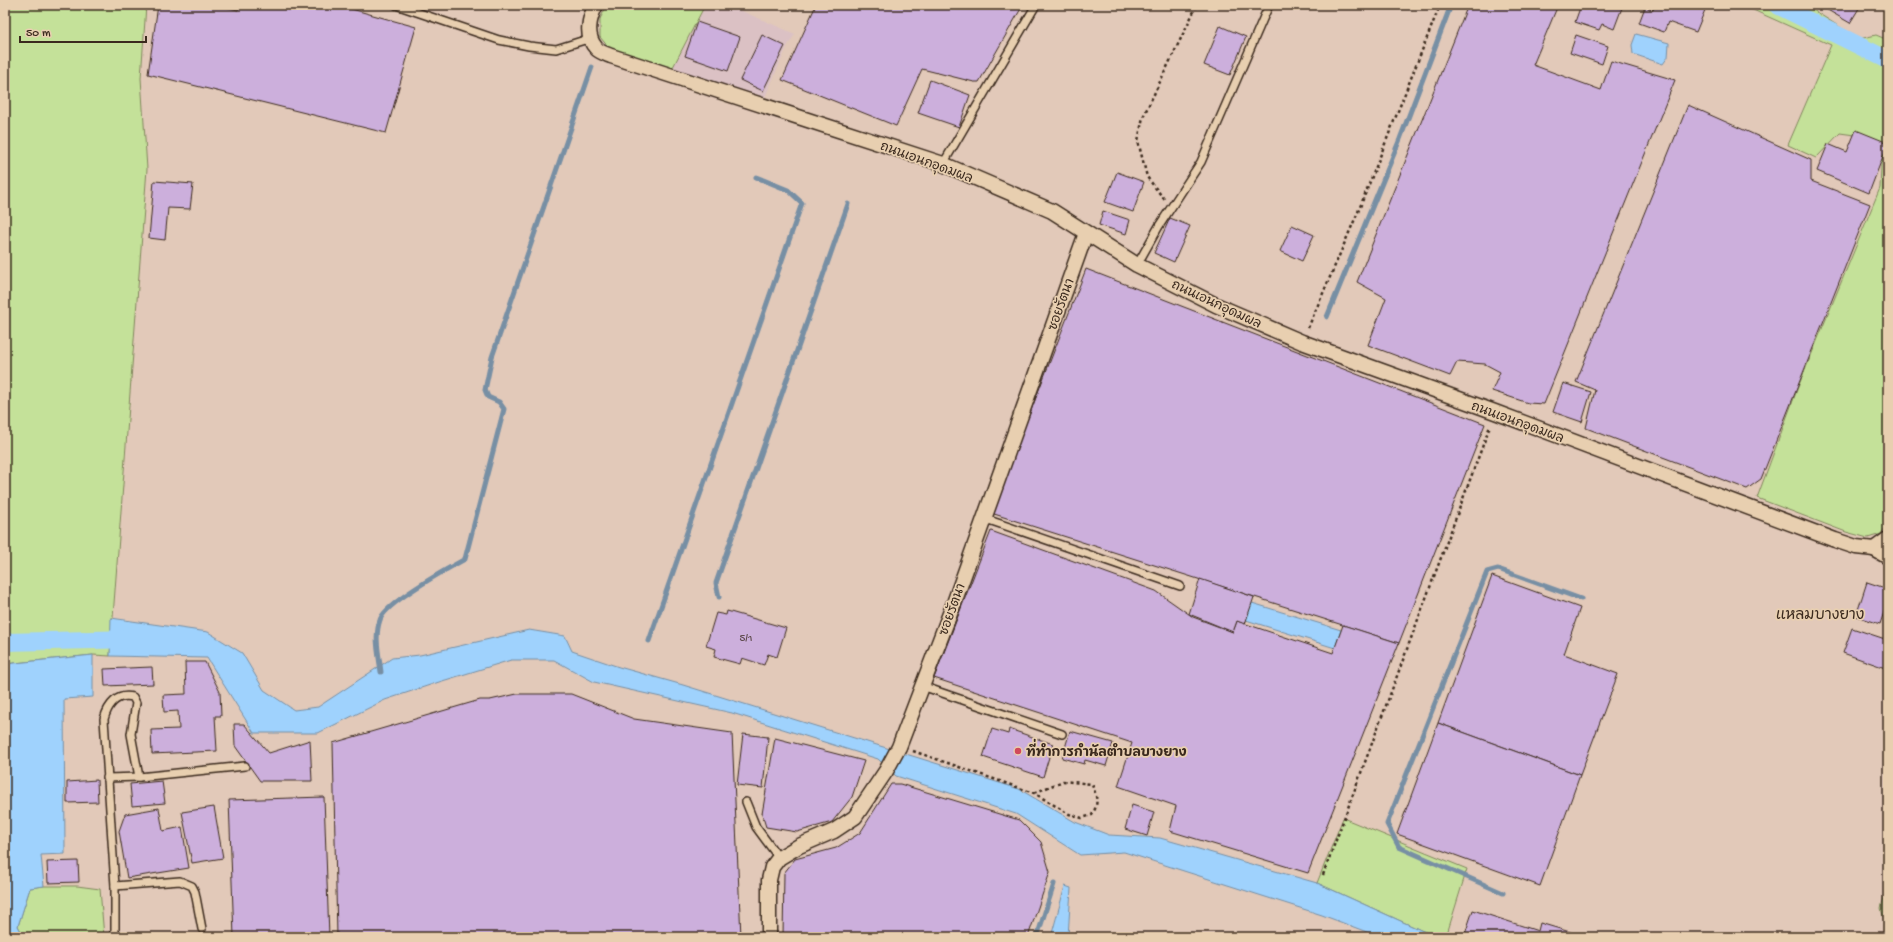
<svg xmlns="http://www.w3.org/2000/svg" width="1893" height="942" viewBox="0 0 1893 942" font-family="'Gochi Hand','Playpen Sans Thai',sans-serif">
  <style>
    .built { fill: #dbc1c4 }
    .green { fill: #c4e199; stroke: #80865c }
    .water { fill: #9fd2fd; stroke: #778fa4 }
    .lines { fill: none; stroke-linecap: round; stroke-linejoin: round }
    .stream { stroke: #778fa4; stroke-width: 5 }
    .canal { stroke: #9fd2fd; stroke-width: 18 }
    .building { fill: #ccafdc; stroke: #3b2a1e }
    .service-casing { stroke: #3b2a1e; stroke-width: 10 }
    .minor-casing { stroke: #3b2a1e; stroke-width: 17 }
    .path { stroke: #3b2a1e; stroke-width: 2.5; stroke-dasharray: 3 3; stroke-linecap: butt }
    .service { stroke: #e8cfb0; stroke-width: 7 }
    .minor { stroke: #e8cfb0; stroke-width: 14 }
    .poi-dot { fill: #d1495b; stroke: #e8cfb0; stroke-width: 1.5 }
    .labels { text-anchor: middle; stroke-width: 3.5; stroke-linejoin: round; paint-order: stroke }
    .number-label { font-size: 11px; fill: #5f4b4e }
    .street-label { font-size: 13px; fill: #3b2a1e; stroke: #e8cfb0 }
    .poi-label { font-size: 13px; font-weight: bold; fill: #3b2a1e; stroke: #e8cfb0; text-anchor: start }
    .quarter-label { font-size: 15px; fill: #3b2a1e; stroke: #e8cfb0 }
  </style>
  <rect width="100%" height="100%" fill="#e2c9b9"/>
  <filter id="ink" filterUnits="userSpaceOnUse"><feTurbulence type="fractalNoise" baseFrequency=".025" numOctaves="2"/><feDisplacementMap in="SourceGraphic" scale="8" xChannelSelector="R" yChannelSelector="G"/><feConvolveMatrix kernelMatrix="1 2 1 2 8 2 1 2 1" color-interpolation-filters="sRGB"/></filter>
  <g filter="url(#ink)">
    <polygon class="built" points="705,5 728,5 795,34 787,47 765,97 672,69"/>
    <g class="green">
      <polygon points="5,5 146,5 141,78 147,169 110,656 93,655 5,664"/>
      <polygon points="607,5 705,5 672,69 609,48 600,37 600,19"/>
      <polygon points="1742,5 1805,5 1859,39 1876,35 1888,40 1888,523 1881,534 1868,538 1846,532 1757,498 1798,387 1880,188 1882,144 1862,136 1840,133 1816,158 1788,145 1831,45"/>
      <polygon points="1343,818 1467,869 1446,937 1436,937 1317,883"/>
      <polygon points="1888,884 1888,935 1881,908"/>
      <polygon points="44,886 77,886 100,889 104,937 24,937 18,926 30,888"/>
    </g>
    <g class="water">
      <polygon points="1636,34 1669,43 1668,57 1663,64 1633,54 1632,45"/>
      <polygon points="1252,603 1341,630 1335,648 1246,620"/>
      <polygon points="111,618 208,632 242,653 264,690 294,710 318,707 392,658 420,655 529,630 565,636 572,651 619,667 683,685 1019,789 1075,822 1109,835 1160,838 1317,883 1436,937 1380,937 1322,915 1124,852 1080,855 1016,814 896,776 878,759 732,713 594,682 554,660 511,660 439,682 385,700 318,733 254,733 207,658 110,656"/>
      <polygon points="93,655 93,697 64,699 65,854 41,855 44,886 30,888 18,926 24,937 5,937 5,664"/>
      <polygon points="1065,886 1071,888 1068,937 1051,937"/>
    </g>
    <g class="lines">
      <g class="stream">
        <polyline points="1327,317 1400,139 1451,5"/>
        <polyline points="719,597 716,583 848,204"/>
        <polyline points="649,641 802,203 788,190 756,177"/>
        <path d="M381,672C379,655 374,637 380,620C385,603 447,569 465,559L504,409L499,402L488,397L485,390L492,357L592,67"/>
        <polyline points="1503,893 1399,847 1387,824 1487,572 1498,569 1581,599"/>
        <polyline points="1037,937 1054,884"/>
      </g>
      <g class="canal">
        <polyline points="1777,5 1888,60"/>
        <polyline points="5,642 135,639"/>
      </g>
    </g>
    <g class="building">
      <polygon points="158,5 216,5 238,10 240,5 337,5 416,27 386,133 148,74"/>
      <polygon points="816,5 1023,5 979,82 974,82 922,69 896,126 782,80"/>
      <polygon points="1468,5 1558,5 1533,65 1601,90 1611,61 1675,80 1544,404 1528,403 1492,391 1500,372 1485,364 1457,362 1450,376 1368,345 1386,298 1357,282"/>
      <polygon points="1581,5 1590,9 1592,5 1623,5 1614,29 1602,24 1599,30 1575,22"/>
      <polygon points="1655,5 1707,5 1696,32 1668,22 1664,32 1639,23 1645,7 1653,10"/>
      <polygon points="1819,5 1861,5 1850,23"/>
      <polygon points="697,22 740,37 728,71 685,56"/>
      <polygon points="1220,26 1246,37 1230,75 1204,65"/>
      <polygon points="762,35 785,46 763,91 740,80"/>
      <polygon points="1576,35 1608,46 1602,64 1570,53"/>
      <polygon points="930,80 970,95 959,127 918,113"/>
      <polygon points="1688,105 1811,160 1811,181 1870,204 1761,479 1747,489 1586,428 1595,390 1576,382"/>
      <polygon points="1856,130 1888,143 1869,193 1817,171 1828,144 1847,152"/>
      <polygon points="1117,172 1144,182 1133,212 1105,202"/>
      <polygon points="154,181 193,184 190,209 168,208 165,240 149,238"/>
      <polygon points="1103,211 1130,220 1126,234 1099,225"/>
      <polygon points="1170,218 1190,226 1174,262 1154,253"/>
      <polygon points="1292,225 1314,235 1302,261 1280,251"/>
      <polygon points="1086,269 1485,424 1399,643 991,513"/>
      <polygon points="1563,383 1591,392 1582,422 1553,412"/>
      <polygon points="991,531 1156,591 1193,617 1233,632 1237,621 1333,653 1343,625 1399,643 1308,873 1170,831 1176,806 1118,786 1132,743 934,678"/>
      <polygon points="1492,576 1580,608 1564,654 1618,674 1580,775 1438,723"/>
      <polygon points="1200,579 1254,597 1245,624 1237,621 1233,632 1189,614"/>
      <polygon points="1867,582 1888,589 1888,600 1880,624 1856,616"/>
      <polygon points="727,611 786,628 777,657 768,654 764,665 742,658 740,664 714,657 716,649 706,646 716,613 726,615"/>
      <polygon points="1852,628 1888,640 1888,669 1843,653"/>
      <polygon points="185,662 205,662 220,692 221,716 215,716 217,751 152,754 151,730 179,729 178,711 164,712 163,695 186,694"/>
      <polygon points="152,667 153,684 105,686 104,669"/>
      <polygon points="517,694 571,694 634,719 732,733 741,937 337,937 333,743 480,700 490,700"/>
      <polygon points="1438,723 1580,775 1540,886 1397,834"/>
      <polygon points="234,724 244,724 269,753 310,740 312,781 260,781 235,746"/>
      <polygon points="992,729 1008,734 1009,729 1053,744 1043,777 983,757"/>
      <polygon points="1070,731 1113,743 1106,766 1085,760 1084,764 1062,758"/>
      <polygon points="743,734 768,737 763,788 737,785"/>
      <polygon points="775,738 864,761 852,797 832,822 797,832 766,827 762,814"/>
      <polygon points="97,780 98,802 67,803 67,782"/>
      <polygon points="162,781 165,803 132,806 130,784"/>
      <polygon points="891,784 900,784 1019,820 1041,842 1050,872 1028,937 783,937 784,873 795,859 836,848 860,833"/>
      <polygon points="324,797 329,937 234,937 229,800"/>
      <polygon points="1132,805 1154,812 1147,836 1125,829"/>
      <polygon points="214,807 223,858 192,863 182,812"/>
      <polygon points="159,808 163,831 182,827 189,868 127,878 119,831 125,814"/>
      <polygon points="78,861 79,882 48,883 47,862"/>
      <polygon points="1473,910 1538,931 1540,923 1580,935 1579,937 1464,937"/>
    </g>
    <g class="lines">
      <g class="service-casing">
        <g id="service">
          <polyline points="396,5 499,40 529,46 556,49 591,38"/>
          <polyline points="943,164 1036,5"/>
          <polyline points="1137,265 1159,226 1201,162 1269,5"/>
          <polyline points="983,518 1180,586"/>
          <polyline points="922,686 1062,734"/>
          <polyline points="107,778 139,777 245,766"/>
          <polyline points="746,802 756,827 779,858"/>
          <polyline points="115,886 180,881 192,886 195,892 202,929"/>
          <path d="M115,937V886L104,719C108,705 117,693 133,697L136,703L131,734L139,777"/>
        </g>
      </g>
      <g class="minor-casing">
        <g id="minor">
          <path d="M596,5C589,18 585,36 596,48C599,52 606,54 611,56L943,164L1052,211L1137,265L1216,305L1302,342L1495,412L1835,540L1856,547L1874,549L1888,539"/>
          <polyline points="1874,549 1888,557"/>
          <polyline points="769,937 769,880 772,867 779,858 799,846 834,831 855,817 886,771 899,747 954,603 1086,233"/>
        </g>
      </g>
      <g class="path">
        <polyline points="1164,199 1147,177 1138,141 1143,117 1197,5"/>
        <polyline points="1308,328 1358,212 1440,5"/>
        <path d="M913,751L1034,793L1069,814L1082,818L1092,815C1099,803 1097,797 1092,784L1063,781L1034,793"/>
        <polyline points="1323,875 1490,426"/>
      </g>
      <use href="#service" class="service"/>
      <use href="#minor" class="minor"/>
    </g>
  </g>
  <circle class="poi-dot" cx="1018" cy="751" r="4"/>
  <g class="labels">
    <g class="number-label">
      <text x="746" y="641">5/1</text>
    </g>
    <g class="street-label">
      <text transform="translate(927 161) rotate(20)" y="5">ถนนเอนกอุดมผล</text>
      <text transform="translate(1217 303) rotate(25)" y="5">ถนนเอนกอุดมผล</text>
      <text transform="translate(1060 304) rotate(-70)" y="5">ซอยรัตนา</text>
      <text transform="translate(1518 421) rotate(20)" y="5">ถนนเอนกอุดมผล</text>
      <text transform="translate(951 609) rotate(-70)" y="5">ซอยรัตนา</text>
    </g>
    <g class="poi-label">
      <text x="1026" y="756">ที่ทำการกำนัลตำบลบางยาง</text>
    </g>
    <g class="quarter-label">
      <text x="1820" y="619">แหลมบางยาง</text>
    </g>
  </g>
  <rect width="1893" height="942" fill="none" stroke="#e8cfb0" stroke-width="20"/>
  <rect x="10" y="10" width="1873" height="922" fill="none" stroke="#3b2a1e" stroke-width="1.5" filter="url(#ink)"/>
  <path d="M20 36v6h126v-6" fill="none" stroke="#3b2a1e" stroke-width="2"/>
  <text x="26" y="36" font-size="12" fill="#3b2a1e" stroke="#e8cfb0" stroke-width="3" paint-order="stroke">50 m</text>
</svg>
